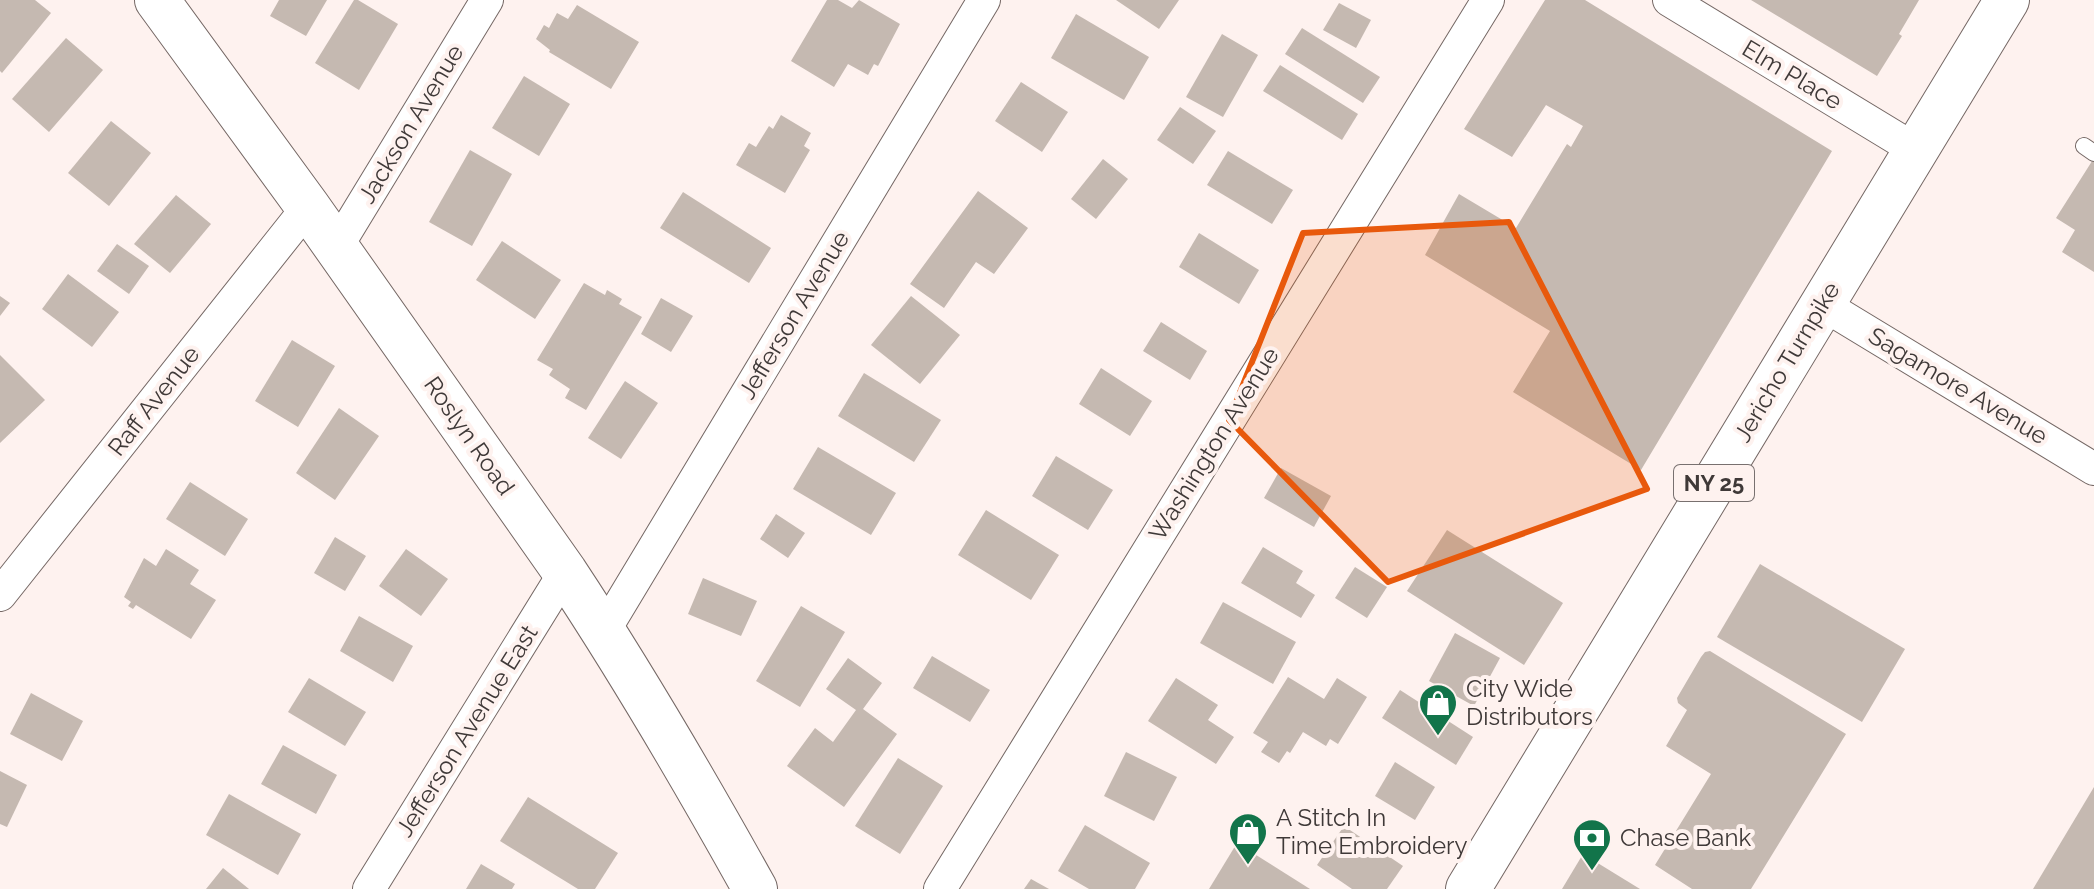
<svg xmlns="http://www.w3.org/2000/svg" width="2094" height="889" viewBox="0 0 2094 889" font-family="Raleway,sans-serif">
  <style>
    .building { fill: #c5b9b1 }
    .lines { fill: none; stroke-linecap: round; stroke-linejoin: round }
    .lane-casing { stroke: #756865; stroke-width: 18 }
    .street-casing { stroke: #756865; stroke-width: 34 }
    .secondary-casing { stroke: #756865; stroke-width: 46 }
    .primary-casing { stroke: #756865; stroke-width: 46 }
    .lane { stroke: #fff; stroke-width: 16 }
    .street { stroke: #fff; stroke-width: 32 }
    .secondary { stroke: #fff; stroke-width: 44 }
    .primary { stroke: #fff; stroke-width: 44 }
    .marked { fill: #e8590c; fill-opacity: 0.2; stroke: #e8590c; stroke-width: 6; stroke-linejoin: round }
    .labels { text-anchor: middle; stroke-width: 8; stroke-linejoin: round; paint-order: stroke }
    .shield { fill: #fef2ef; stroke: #78706f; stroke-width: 2 }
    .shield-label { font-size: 22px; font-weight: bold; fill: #3f3938 }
    .street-label { font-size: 24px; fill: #3f3938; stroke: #fef2ef }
    .poi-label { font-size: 24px; fill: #3f3938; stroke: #fef2ef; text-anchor: start }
  </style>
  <rect width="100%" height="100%" fill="#fef2ef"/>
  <g class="building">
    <polygon points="0,0 35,0 51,13 2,73 0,71"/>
    <polygon points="279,0 327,0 306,36 270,16"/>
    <polygon points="354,0 358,0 398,24 359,90 315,63"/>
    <polygon points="827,0 838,0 852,8 859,0 900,24 878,66 874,64 868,75 848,64 834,87 791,61"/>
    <polygon points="1116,0 1179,0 1159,29"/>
    <polygon points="1545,0 1585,0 1832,151 1641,470 1513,392 1550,331 1425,255 1459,194 1516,228 1567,144 1571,147 1583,126 1546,105 1512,157 1464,129"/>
    <polygon points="1751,0 1919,0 1899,34 1902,36 1877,76"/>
    <polygon points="1339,3 1371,20 1356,48 1323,30"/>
    <polygon points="577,5 639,42 611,89 549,52 550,50 536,39 544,25 549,28 557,13 568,19"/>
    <polygon points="1076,14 1149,57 1124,100 1051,58"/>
    <polygon points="1302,28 1380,77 1363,103 1285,54"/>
    <polygon points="1222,34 1258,55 1223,117 1186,97"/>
    <polygon points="66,38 103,70 49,132 12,99"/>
    <polygon points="1280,65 1358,114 1342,140 1263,91"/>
    <polygon points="524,76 570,104 539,156 492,128"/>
    <polygon points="1021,82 1068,112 1042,152 995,121"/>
    <polygon points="1180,107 1216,131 1193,164 1157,140"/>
    <polygon points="781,115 811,133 804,146 810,150 785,193 736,165 749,143 756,147 769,126 773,129"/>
    <polygon points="111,121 151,153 109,206 68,173"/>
    <polygon points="470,150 512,174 472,246 429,222"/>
    <polygon points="1228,151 1293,190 1272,224 1207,185"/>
    <polygon points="2094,158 2094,272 2062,252 2075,230 2056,218"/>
    <polygon points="1103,159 1128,179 1096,219 1071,199"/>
    <polygon points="978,191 1028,228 994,274 976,262 944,308 910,284"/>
    <polygon points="683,192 771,248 749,283 660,228"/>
    <polygon points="176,195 211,224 170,273 134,244"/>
    <polygon points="1199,233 1259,270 1239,304 1179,267"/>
    <polygon points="502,241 561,280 535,319 476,280"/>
    <polygon points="117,244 149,266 129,294 97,271"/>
    <polygon points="68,274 119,312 92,347 42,309"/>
    <polygon points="584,283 605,295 607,290 622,299 619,304 642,317 586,410 565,398 570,389 549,375 553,369 537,360"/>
    <polygon points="0,296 10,303 0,316"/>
    <polygon points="911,296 960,335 920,384 871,345"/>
    <polygon points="661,298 693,316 671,352 641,334"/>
    <polygon points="1161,322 1207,351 1190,380 1143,351"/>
    <polygon points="292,340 335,366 298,427 255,401"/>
    <polygon points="0,355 45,400 0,443"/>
    <polygon points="1101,368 1152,401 1130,436 1079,404"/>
    <polygon points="864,373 941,420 914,462 838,416"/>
    <polygon points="625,381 658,403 621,459 588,438"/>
    <polygon points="339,408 379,436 335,500 296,473"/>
    <polygon points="818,447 896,493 871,535 793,489"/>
    <polygon points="1056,456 1113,490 1088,530 1032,496"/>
    <polygon points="1281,468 1331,496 1314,527 1264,498"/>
    <polygon points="190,482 248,519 225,556 166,519"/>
    <polygon points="986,510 1059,555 1031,600 958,555"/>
    <polygon points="776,514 805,533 788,558 760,539"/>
    <polygon points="1447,530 1563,603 1524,665 1407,591"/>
    <polygon points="335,537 366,556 345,591 314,573"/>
    <polygon points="1263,547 1303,571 1296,583 1315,595 1301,618 1241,583"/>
    <polygon points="166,549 199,570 190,584 216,600 191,639 136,605 133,609 128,606 131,602 124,597 144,558 156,566"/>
    <polygon points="406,549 448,579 421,616 379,586"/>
    <polygon points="1760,564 1905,649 1862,722 1717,637"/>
    <polygon points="1355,567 1387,587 1367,618 1335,598"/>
    <polygon points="703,578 757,601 741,636 688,614"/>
    <polygon points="1223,602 1296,642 1273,684 1200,643"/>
    <polygon points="801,606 845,632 800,707 756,681"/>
    <polygon points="359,616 413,646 393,682 340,651"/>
    <polygon points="1455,633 1500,658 1474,706 1429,681"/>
    <polygon points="1710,651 1846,734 1751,889 1692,889 1655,865 1711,774 1666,746 1687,710 1678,703 1677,698 1701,657 1705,652"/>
    <polygon points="932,656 990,690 970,722 913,688"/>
    <polygon points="848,658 882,683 863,709 897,734 844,807 787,766 815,728 833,742 856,710 826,689"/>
    <polygon points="1288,677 1324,699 1337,678 1367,697 1338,744 1330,739 1326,746 1303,732 1290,753 1287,751 1279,763 1261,752 1268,742 1253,733"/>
    <polygon points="309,678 366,712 345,746 288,712"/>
    <polygon points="1176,678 1218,705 1208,720 1234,737 1216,764 1148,721"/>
    <polygon points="1400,690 1473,737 1456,765 1382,718"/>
    <polygon points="31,693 83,721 62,761 10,734"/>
    <polygon points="283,745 337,775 316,814 261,784"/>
    <polygon points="1126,752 1177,777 1154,821 1104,796"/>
    <polygon points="898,758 943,786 900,854 855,826"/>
    <polygon points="1395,762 1435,787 1415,820 1375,796"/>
    <polygon points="0,771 27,785 7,827 0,824"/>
    <polygon points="2094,787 2094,889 2033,889"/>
    <polygon points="229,794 301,834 278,875 206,835"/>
    <polygon points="528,797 618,853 595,889 578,889 500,841"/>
    <polygon points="1085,825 1150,863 1135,889 1089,889 1058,871"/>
    <polygon points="1344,826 1403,866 1387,889 1352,889 1317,865"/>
    <polygon points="1237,843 1310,889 1209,889"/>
    <polygon points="1583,854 1640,889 1562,889"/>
    <polygon points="481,864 515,884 512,889 466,889"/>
    <polygon points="223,868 249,889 206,889"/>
    <polygon points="1031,879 1049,889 1024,889"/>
  </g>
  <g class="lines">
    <g class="lane-casing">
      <polyline id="lane" points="2084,146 2094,153"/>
    </g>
    <g class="street-casing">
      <g id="street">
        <polyline points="1669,0 1916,150"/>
        <polyline points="336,248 487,0"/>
        <polyline points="1822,304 2094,469"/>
        <polyline points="0,595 308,207"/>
        <polyline points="604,631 984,0"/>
        <polyline points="369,889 565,572"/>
        <polyline points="940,889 1488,0"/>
      </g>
    </g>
    <g class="secondary-casing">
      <path id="secondary" d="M157,0L308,207L565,572C633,675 695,781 755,889"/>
    </g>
    <g class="primary-casing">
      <polyline id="primary" points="1468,889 2007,0"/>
    </g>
    <use href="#lane" class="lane"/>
    <use href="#street" class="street"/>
    <use href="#secondary" class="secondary"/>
    <use href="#primary" class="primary"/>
  </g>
  <path class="marked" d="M1509,222L1647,489L1388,582L1229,420L1303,233Z"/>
  <defs>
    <g id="shop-pin" transform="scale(2)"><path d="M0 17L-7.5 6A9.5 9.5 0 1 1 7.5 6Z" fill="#12744a" stroke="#fef2ef"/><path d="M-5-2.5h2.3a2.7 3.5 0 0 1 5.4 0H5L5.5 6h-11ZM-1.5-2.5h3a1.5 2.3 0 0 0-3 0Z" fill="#fff"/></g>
    <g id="bank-pin" transform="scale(2)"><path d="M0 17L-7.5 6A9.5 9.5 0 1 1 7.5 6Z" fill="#12744a" stroke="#fef2ef"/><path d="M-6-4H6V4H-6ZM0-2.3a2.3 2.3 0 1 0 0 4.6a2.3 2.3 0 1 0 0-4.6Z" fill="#fff"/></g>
  </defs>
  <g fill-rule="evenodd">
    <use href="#shop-pin" x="1438" y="703"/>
    <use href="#shop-pin" x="1248" y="832"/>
    <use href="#bank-pin" x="1592" y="838"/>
  </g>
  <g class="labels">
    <rect class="shield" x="1674" y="465" width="80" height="36" rx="6"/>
    <g class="shield-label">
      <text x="1714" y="491">NY 25</text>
    </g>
    <g class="street-label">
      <text transform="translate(1792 75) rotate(31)" y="8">Elm Place</text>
      <text transform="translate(411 124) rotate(-59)" y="8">Jackson Avenue</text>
      <text transform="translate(794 315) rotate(-59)" y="8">Jefferson Avenue</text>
      <text transform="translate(1787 362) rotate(-59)" y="8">Jericho Turnpike</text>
      <text transform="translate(1958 386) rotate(31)" y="8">Sagamore Avenue</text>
      <text transform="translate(154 401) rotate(-52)" y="8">Raff Avenue</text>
      <text transform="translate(469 436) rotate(55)" y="8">Roslyn Road</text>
      <text transform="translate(1214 444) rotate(-58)" y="8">Washington Avenue</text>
      <text transform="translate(467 731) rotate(-58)" y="8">Jefferson Avenue East</text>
    </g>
    <g class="poi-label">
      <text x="1466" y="697">City Wide<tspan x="1466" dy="28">Distributors</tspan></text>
      <text x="1276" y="826">A Stitch In<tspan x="1276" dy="28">Time Embroidery</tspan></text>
      <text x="1620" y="846">Chase Bank</text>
    </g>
  </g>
</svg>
